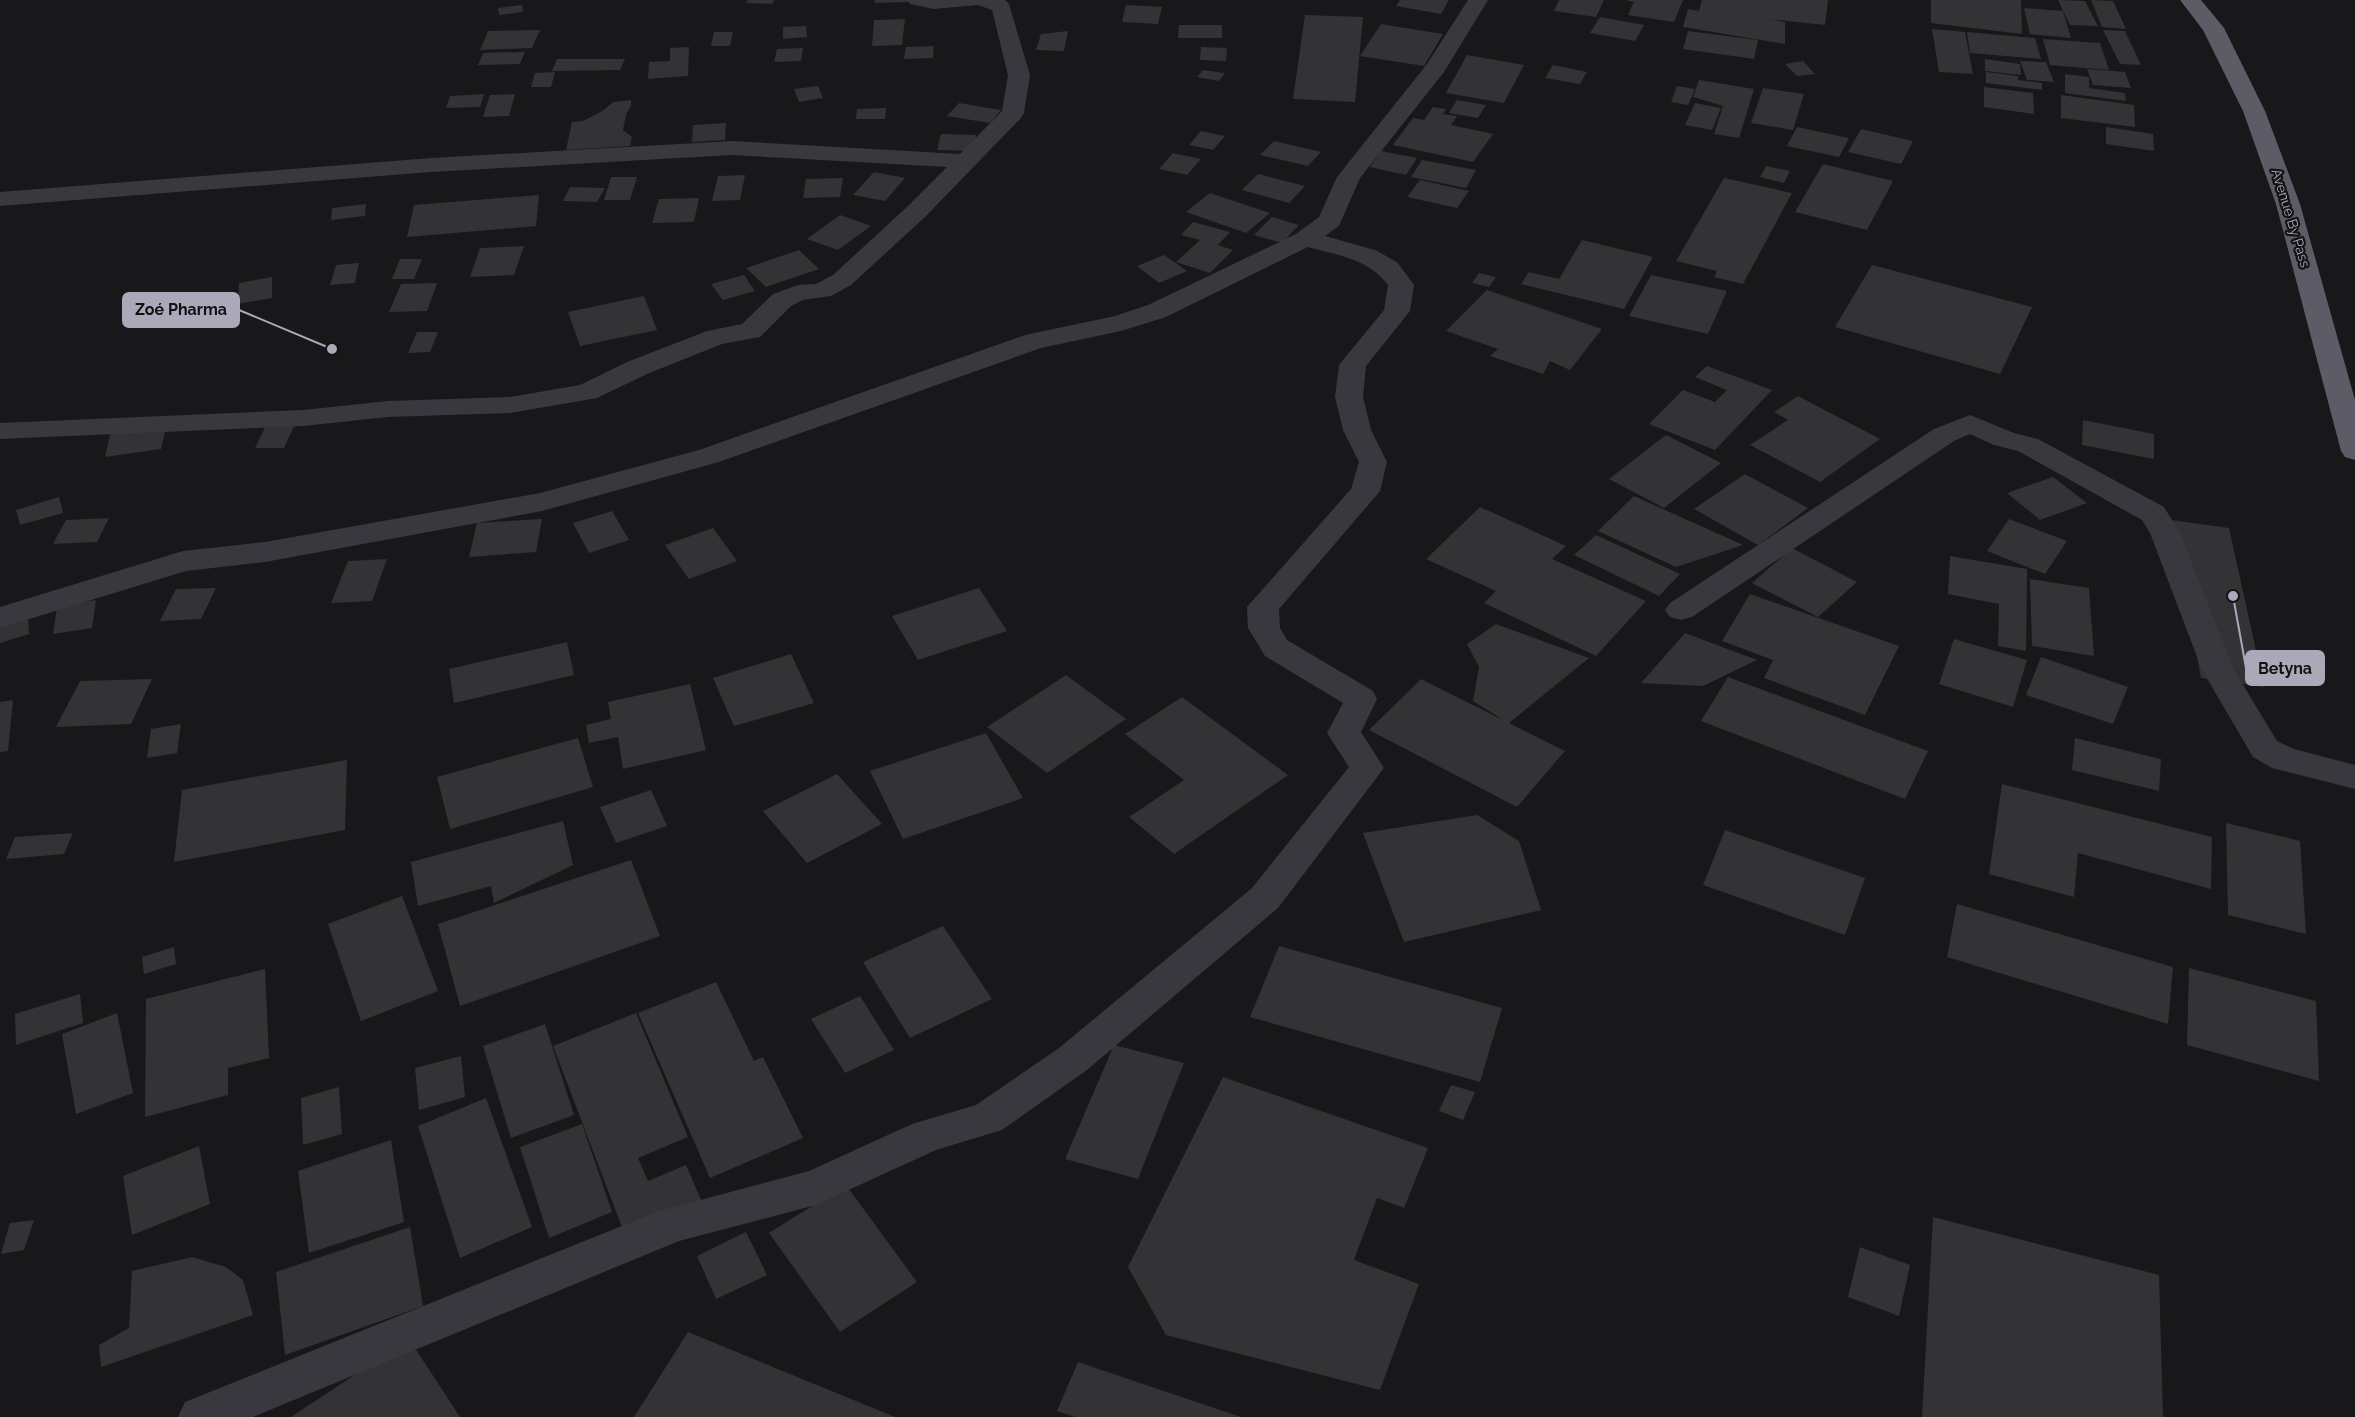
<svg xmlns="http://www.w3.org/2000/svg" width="2355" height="1417" viewBox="0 0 2355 1417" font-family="Raleway,sans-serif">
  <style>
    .building { fill: #333235 }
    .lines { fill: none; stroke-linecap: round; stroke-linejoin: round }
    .minor { fill: #39383e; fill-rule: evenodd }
    .trunk { fill: #5d5c66; fill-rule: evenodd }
    .labels { text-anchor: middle; stroke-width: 4.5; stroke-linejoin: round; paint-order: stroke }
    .far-street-label { font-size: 14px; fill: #aaa9b9; stroke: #131214 }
    .leader { fill: none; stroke: #aaa9b9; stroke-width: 2 }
    .callout-dot { fill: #aaa9b9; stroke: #131214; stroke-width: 2 }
    .callout { fill: #aaa9b9; stroke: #aaa9b9; stroke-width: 2 }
    .callout-label { font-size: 16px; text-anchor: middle; font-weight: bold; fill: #111 }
  </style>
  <rect width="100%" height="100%" fill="#181719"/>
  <g class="building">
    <polygon points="748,0 774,0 772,4 746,3"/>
    <polygon points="875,0 911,0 910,2 875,3"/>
    <polygon points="1400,0 1449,0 1441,14 1396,6"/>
    <polygon points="1559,0 1604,0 1596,17 1554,11"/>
    <polygon points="1626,0 1683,0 1674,22 1628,15 1634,2"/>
    <polygon points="1702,0 1828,0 1825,25 1769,19 1785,22 1785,44 1683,27 1688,9 1699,11"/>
    <polygon points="1931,0 2021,0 2022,34 1931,23"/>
    <polygon points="2058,0 2085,1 2098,26 2070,25"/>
    <polygon points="2091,0 2113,1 2126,29 2102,27"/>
    <polygon points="522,5 523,12 499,15 498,8"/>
    <polygon points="1126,5 1162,7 1158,24 1122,22"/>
    <polygon points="2024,8 2063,11 2071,38 2030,34"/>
    <polygon points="1305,15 1363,17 1355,102 1293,99"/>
    <polygon points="1600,17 1644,25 1635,41 1590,33"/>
    <polygon points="905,19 902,45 872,46 874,20"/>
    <polygon points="1381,24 1443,34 1424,66 1360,56"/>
    <polygon points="1179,25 1222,25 1222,38 1178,38"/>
    <polygon points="806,26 807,37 783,39 783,27"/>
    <polygon points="1932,29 1965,32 1973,74 1939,72"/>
    <polygon points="540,30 532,48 480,50 488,31"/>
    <polygon points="2103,30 2125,31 2141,65 2120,64"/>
    <polygon points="1068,31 1064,51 1036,50 1041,34"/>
    <polygon points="1688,31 1758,40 1754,59 1683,49"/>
    <polygon points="714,32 733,32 730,46 711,46"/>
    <polygon points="1967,32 2035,38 2041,59 1970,53"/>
    <polygon points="2043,39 2100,43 2109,70 2050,65"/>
    <polygon points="934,46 933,58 904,59 906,47"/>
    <polygon points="689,47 688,76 648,79 649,62 670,61 670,48"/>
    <polygon points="1201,47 1227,48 1226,61 1200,60"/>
    <polygon points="803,48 801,61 774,62 777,49"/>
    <polygon points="525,52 520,64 478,65 483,53"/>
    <polygon points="1467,55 1524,65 1504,103 1446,93"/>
    <polygon points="557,59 625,59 620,70 552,71"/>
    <polygon points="1985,59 2020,64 2021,75 1985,71"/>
    <polygon points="1803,61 1815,74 1797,76 1785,64"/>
    <polygon points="2020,61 2046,62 2054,82 2027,80"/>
    <polygon points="1553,65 1587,72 1580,84 1545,78"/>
    <polygon points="2087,69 2125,72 2131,88 2093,85"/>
    <polygon points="1203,70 1225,73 1219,81 1197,77"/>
    <polygon points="555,72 551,87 531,87 535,73"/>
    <polygon points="1986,72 2018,76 2018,80 2042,83 2042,90 1986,83"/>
    <polygon points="2065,74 2089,77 2089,88 2125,93 2126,101 2065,93"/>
    <polygon points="1699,80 1754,89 1739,138 1714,134 1723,106 1693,97"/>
    <polygon points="818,86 823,98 799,102 794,89"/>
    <polygon points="1677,86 1695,89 1688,105 1671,102"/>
    <polygon points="1984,87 2033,93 2034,114 1984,107"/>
    <polygon points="1763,88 1804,94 1793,130 1751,123"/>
    <polygon points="484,94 480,107 446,108 450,96"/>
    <polygon points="515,94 509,116 483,117 490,95"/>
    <polygon points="2061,95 2134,105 2135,127 2061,118"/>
    <polygon points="631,100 631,106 626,114 623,130 632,137 630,146 566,150 572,122 583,121 604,110 613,102"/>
    <polygon points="1457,100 1486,105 1478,118 1449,113"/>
    <polygon points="959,103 1001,110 990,123 947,116"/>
    <polygon points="1695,103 1721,108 1712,130 1685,125"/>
    <polygon points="1433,107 1446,109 1443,114 1457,116 1451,125 1493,134 1473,162 1393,145 1413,118 1424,120"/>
    <polygon points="886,108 885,119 856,119 857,109"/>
    <polygon points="726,123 725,140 692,142 693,125"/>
    <polygon points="1797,127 1849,138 1839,157 1787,146"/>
    <polygon points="2106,127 2153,134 2154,151 2106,144"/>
    <polygon points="1861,129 1913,141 1901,164 1848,152"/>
    <polygon points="1201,131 1225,136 1213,150 1189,145"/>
    <polygon points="941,134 976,135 973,151 937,150"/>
    <polygon points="1274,141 1321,152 1308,166 1260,155"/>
    <polygon points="1381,151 1417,158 1406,175 1370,167"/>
    <polygon points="1173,153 1201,159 1187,175 1159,169"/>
    <polygon points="1422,160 1476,170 1466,188 1411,177"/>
    <polygon points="1823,164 1893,181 1867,230 1795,212"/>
    <polygon points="1766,166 1790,171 1784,183 1760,177"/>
    <polygon points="874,172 905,178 885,201 853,195"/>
    <polygon points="1258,174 1305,186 1289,203 1242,190"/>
    <polygon points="745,175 740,200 712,201 718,176"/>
    <polygon points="611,177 637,177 630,200 604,200"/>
    <polygon points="843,178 840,197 803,198 806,179"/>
    <polygon points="1724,178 1792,193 1743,284 1714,277 1717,271 1676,261"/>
    <polygon points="1420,180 1469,191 1457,208 1407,197"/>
    <polygon points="570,187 605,188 597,202 563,201"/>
    <polygon points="1210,193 1270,213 1246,233 1186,212"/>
    <polygon points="539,195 536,226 407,237 414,205"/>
    <polygon points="699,198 694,222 652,223 659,199"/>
    <polygon points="366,204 365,216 331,220 332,208"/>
    <polygon points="840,215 871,226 838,250 807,239"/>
    <polygon points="1272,217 1299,225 1282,243 1254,235"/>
    <polygon points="1193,222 1230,232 1218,245 1208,242 1233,250 1210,273 1176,262 1200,240 1181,235"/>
    <polygon points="1582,240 1653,257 1624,309 1521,284 1529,272 1559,279"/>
    <polygon points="524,246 514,275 470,277 480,248"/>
    <polygon points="799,250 819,269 766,287 746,268"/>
    <polygon points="1164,255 1187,271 1159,283 1137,266"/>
    <polygon points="400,259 422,259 414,279 392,279"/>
    <polygon points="359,263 355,283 330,285 336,265"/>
    <polygon points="1872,265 2032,307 2000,374 1835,327"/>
    <polygon points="1479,273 1496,277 1489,287 1472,283"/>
    <polygon points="744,275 755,291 723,300 711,284"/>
    <polygon points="1651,275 1727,291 1708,334 1629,316"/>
    <polygon points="272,277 272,298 238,304 239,283"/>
    <polygon points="437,283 427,311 389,312 401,284"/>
    <polygon points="1487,290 1602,329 1570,370 1550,361 1543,374 1490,356 1498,349 1446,331"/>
    <polygon points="644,296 657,330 580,346 568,312"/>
    <polygon points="417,332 438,332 430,352 408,353"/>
    <polygon points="1707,366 1772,390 1715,450 1649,424 1683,390 1715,402 1727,390 1695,377"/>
    <polygon points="1798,396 1880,439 1820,482 1750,445 1788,420 1774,412"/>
    <polygon points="2083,420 2154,434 2154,459 2082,445"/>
    <polygon points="167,423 161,449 105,457 111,430"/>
    <polygon points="295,424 284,448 255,448 266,425"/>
    <polygon points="1666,435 1721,463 1664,508 1609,479"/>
    <polygon points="1745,474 1808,508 1758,545 1694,509"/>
    <polygon points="2053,477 2087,503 2040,520 2007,493"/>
    <polygon points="1634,496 1743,545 1676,567 1598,531"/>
    <polygon points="59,497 63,513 20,525 16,510"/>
    <polygon points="1480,507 1566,546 1552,559 1646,601 1596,656 1484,603 1496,591 1426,559"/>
    <polygon points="612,511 629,540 589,553 573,523"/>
    <polygon points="109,518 97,542 53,544 66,520"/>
    <polygon points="542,519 536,552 469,557 477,523"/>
    <polygon points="2009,519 2067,541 2045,574 1987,551"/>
    <polygon points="2171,520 2229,528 2264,687 2201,678"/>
    <polygon points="713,528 737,561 689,579 665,545"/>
    <polygon points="1596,535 1680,574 1659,596 1574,555"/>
    <polygon points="1792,548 1857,582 1818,617 1752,583"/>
    <polygon points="1950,556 2027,569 2026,651 1998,646 1999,604 1948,594"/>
    <polygon points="387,559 372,601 331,603 348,561"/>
    <polygon points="2030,579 2089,588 2094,656 2032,646"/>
    <polygon points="216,588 201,619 160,621 176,589"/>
    <polygon points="979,588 1007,631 918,660 892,616"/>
    <polygon points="1750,594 1899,646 1865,715 1764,678 1773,660 1722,641"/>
    <polygon points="96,600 92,628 53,634 57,607"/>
    <polygon points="28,619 29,634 0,643 0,627"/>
    <polygon points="1496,624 1589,658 1509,723 1565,751 1517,807 1369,730 1421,679 1505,721 1473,701 1479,667 1467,644"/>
    <polygon points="1685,633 1757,660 1703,686 1641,683"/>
    <polygon points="1954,639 2027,660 2013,707 1939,684"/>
    <polygon points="567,642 574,675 454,703 449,669"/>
    <polygon points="791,654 814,703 734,726 713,678"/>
    <polygon points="2041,657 2128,687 2113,724 2026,695"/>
    <polygon points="1066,675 1126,719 1047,773 987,727"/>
    <polygon points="1728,677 1928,751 1905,799 1701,721"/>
    <polygon points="152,679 131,724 56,727 80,681"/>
    <polygon points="690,684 706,750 623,769 618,737 589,743 586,725 611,719 608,702"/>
    <polygon points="1182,697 1288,775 1174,854 1129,817 1184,780 1125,734"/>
    <polygon points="13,700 8,751 0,752 0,702"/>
    <polygon points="181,724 177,753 147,758 151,729"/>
    <polygon points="986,733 1023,798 903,839 870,771"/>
    <polygon points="578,738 593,787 450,829 437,777"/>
    <polygon points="2075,738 2161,759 2159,791 2072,770"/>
    <polygon points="347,760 345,830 174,862 182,790"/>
    <polygon points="837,774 882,824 807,863 763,811"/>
    <polygon points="2002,784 2212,837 2211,889 2078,853 2074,897 1989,874"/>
    <polygon points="651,790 667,826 616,843 600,807"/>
    <polygon points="1477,815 1519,841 1541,910 1404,942 1363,833"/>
    <polygon points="563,821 573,865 494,903 491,886 418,906 411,862"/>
    <polygon points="2226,823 2300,841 2306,934 2228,915"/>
    <polygon points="1725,830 1865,878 1845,935 1703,885"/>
    <polygon points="73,833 64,854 6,859 15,837"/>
    <polygon points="631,860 660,936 460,1006 438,924"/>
    <polygon points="402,896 438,991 361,1021 328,924"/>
    <polygon points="1957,904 2173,967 2168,1024 1947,957"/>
    <polygon points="943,926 992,999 910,1038 863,962"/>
    <polygon points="1279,946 1502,1008 1480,1082 1250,1017"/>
    <polygon points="174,947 176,964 144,974 142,957"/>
    <polygon points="2189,968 2316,1001 2319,1081 2187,1045"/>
    <polygon points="265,969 269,1058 228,1068 228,1095 145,1117 146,999"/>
    <polygon points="716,982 754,1061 763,1057 803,1138 710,1178 638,1013"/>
    <polygon points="80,994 83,1023 16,1045 15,1014"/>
    <polygon points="860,996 894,1050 845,1073 811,1019"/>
    <polygon points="117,1013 133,1093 76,1114 62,1034"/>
    <polygon points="636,1013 688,1137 638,1158 648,1181 686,1165 702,1202 625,1235 553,1046"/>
    <polygon points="545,1024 574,1115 511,1138 483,1046"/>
    <polygon points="1114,1045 1184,1063 1138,1179 1065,1159"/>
    <polygon points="461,1056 465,1097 419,1110 415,1068"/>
    <polygon points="1223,1077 1428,1148 1404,1208 1377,1198 1354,1260 1419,1284 1380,1390 1166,1335 1128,1267"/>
    <polygon points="1451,1085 1475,1092 1463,1120 1439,1111"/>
    <polygon points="339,1087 342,1134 303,1145 301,1098"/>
    <polygon points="486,1098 532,1227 460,1258 418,1126"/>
    <polygon points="582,1124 612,1212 549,1238 520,1147"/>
    <polygon points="391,1140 404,1222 309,1253 298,1171"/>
    <polygon points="199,1146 210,1204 132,1235 123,1176"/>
    <polygon points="846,1185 917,1282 840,1332 769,1233"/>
    <polygon points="1933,1217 2159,1275 2163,1417 1922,1417"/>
    <polygon points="34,1220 24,1250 1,1254 10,1223"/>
    <polygon points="410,1227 423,1306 285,1355 276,1272"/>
    <polygon points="746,1232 767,1275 716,1299 697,1256"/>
    <polygon points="1860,1247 1910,1265 1899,1316 1848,1297"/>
    <polygon points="192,1257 226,1267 243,1280 253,1315 101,1367 99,1345 129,1328 132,1271"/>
    <polygon points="688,1332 895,1417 634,1417"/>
    <polygon points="409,1339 460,1417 291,1417"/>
    <polygon points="1078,1362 1241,1417 1075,1417 1057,1411"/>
  </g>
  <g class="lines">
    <g class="minor">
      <polygon points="907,0 1005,0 1009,4 1030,75 1024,113 1021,118 925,217 851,285 831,296 803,300 791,306 760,337 722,344 647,374 597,398 510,413 388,417 303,426 0,439 0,423 303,410 388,401 510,397 580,385 627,362 707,331 742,324 773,294 798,285 816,284 833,275 907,207 947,167 732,155 431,172 0,206 0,192 431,158 732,141 960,154 1002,111 1008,75 992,10 978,5 934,9 910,4"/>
      <path d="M1468,0H1488L1444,72L1360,178L1339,226L1325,236L1375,250L1397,262L1414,285L1410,311L1366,366L1363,397L1371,430L1387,462L1380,491L1375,497L1279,609L1280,628L1287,640L1373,691L1377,699L1361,732L1384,768L1278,908L1087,1070L1002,1130L936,1150L816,1205L679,1241L253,1417H178L185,1402L659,1211L809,1171L912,1124L976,1105L1059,1048L1252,888L1349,767L1327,733L1343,703L1265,656L1248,628L1247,607L1351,489L1359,462L1343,430L1335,397L1339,365L1384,310L1388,285C1369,259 1337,255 1308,247L1166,317L1121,331L1041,348L719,462L542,511L265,562L186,571L0,628V607L183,551L265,542L540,493L699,450L1025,335L1115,316L1148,305L1296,234L1319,217L1337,177L1427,64Z"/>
      <polygon points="1970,415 2014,433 2038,439 2164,507 2180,533 2234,670 2277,741 2294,749 2355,765 2355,789 2272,768 2253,757 2202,670 2150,533 2142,520 2018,451 1994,445 1970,434 1954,441 1692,617 1681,620 1670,617 1665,610 1670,603 1934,429"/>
    </g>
    <polygon class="trunk" points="2180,0 2201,0 2224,28 2265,111 2300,204 2355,400 2355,460 2345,457 2341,451 2276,204 2243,111 2203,30"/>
  </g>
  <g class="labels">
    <g class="far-street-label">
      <text transform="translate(2291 218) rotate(73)" y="5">Avenue By Pass</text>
    </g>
  </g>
  <path class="leader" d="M332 349L239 310M2233 596L2246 668"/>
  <g class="callout-dot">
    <circle cx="332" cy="349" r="6"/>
    <circle cx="2233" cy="596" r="6"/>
  </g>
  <g class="callout">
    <rect x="123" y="293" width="116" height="34" rx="6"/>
    <rect x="2246" y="651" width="78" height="34" rx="6"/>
  </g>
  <g class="callout-label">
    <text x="181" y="315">Zoé Pharma</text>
    <text x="2285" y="674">Betyna</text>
  </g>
</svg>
